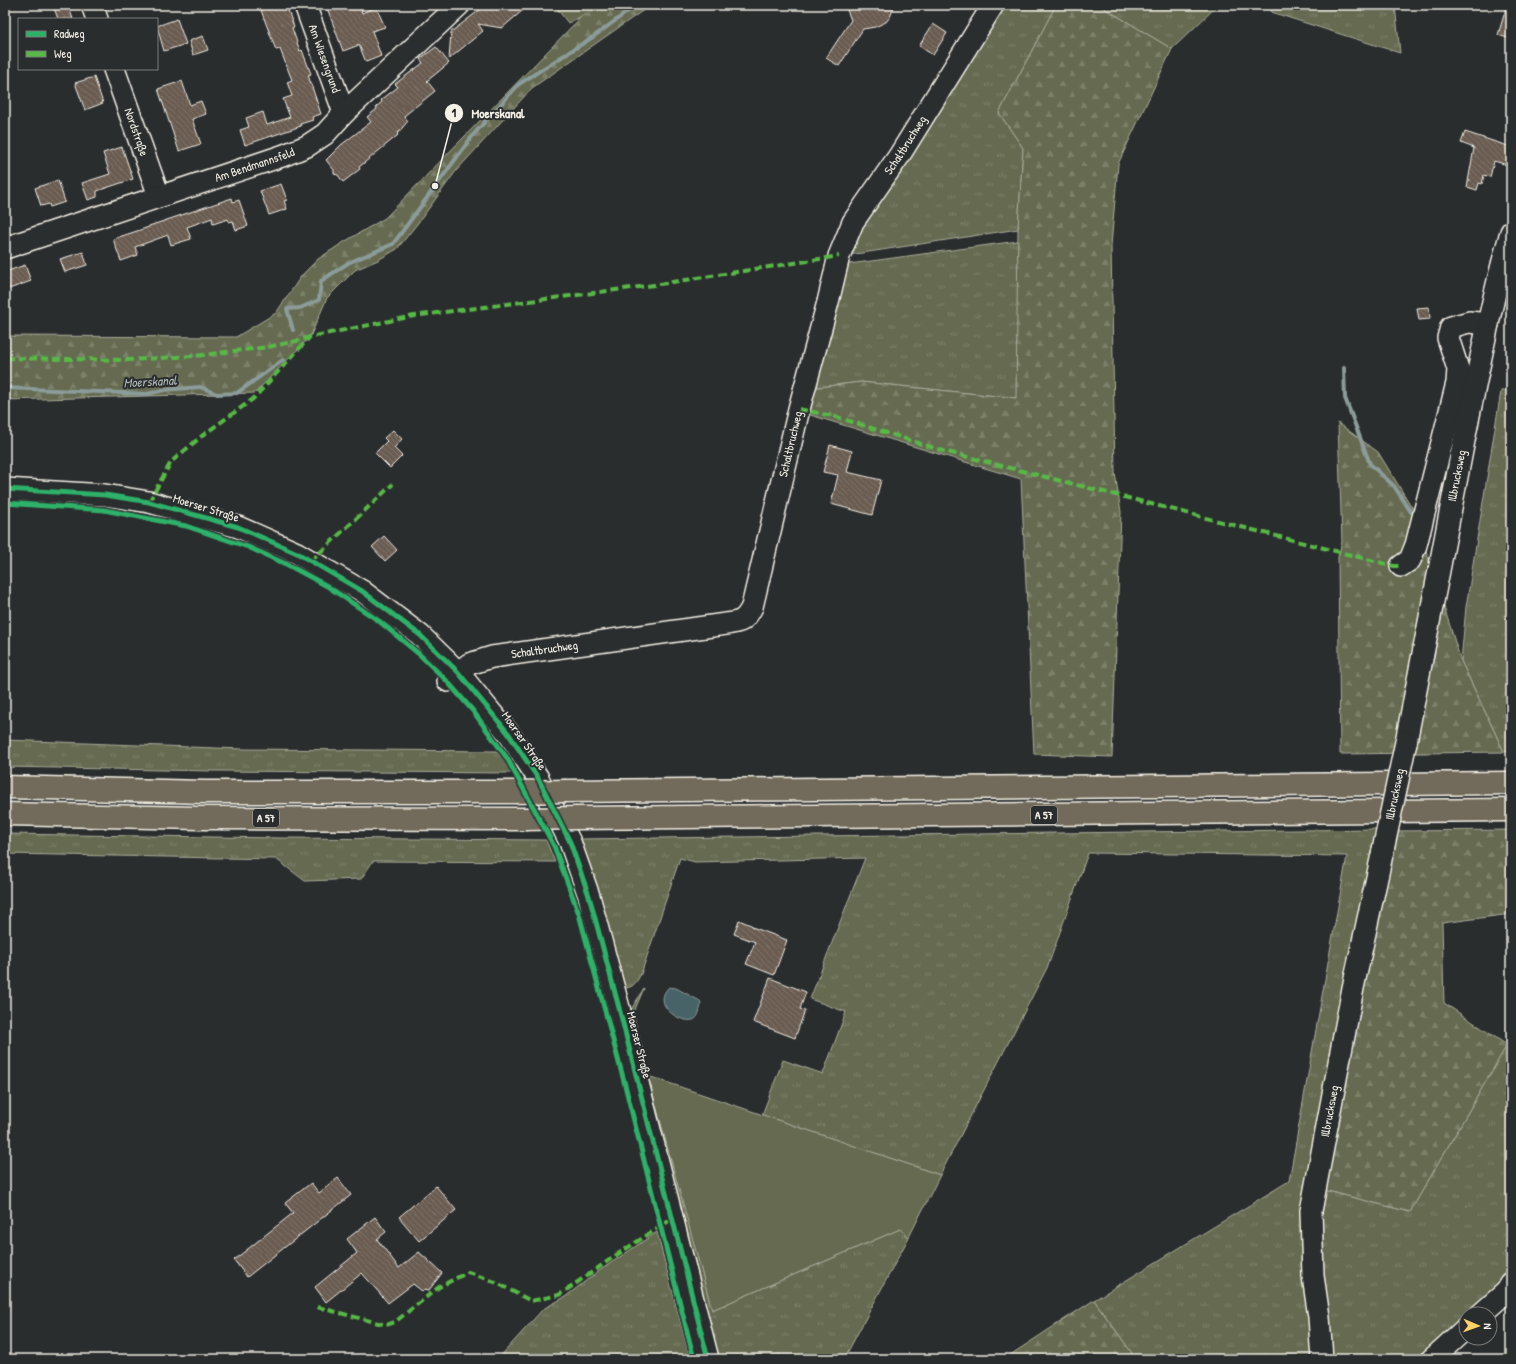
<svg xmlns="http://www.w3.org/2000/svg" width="1516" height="1364" viewBox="0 0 1516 1364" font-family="'Patrick Hand',sans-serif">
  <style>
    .grass { fill: url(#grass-tufts); stroke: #acae9c }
    .forest { fill: url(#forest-firs); stroke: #acae9c }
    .green { fill: #656b51; stroke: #acae9c }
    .water { fill: #466368; stroke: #8c9c9b }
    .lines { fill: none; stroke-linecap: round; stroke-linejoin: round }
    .stream { stroke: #8c9c9b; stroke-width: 4 }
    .building { fill: url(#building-back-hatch); stroke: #f4f1e8 }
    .minor-casing { stroke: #f4f1e8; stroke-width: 24 }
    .highway-casing { stroke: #f4f1e8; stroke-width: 25 }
    .minor { stroke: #2a2d2e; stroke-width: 21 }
    .highway { stroke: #726b5a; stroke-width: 22 }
    .minor-bridge-casing { stroke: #f4f1e8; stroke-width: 24; stroke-linecap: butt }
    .highway-bridge-casing { stroke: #f4f1e8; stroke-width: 25; stroke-linecap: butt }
    .minor-bridge { stroke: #2a2d2e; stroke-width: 21 }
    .highway-bridge { stroke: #726b5a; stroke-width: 22 }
    .quiet { stroke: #58b947; stroke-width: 4; stroke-dasharray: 8 4; stroke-linecap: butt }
    .cycleway-casing { stroke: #2a2d2e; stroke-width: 8 }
    .cycleway { stroke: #2db169; stroke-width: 5 }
    .labels { text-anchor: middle; stroke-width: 4; stroke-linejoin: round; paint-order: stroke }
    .shield { fill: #2a2d2e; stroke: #b7b6b0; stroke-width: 1 }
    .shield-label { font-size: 11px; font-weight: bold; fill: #f4f1e8 }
    .street-label { font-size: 12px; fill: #f4f1e8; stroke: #2a2d2e }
    .water-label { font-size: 13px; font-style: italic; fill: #aeb8b5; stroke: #2a2d2e }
    .leader { fill: none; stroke: #f4f1e8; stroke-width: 1.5 }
    .callout-dot { fill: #f4f1e8; stroke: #2a2d2e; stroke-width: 1.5 }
    .mark-label { font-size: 12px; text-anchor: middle; font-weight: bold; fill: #111 }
    .callout-label { font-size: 13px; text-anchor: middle; font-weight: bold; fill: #f4f1e8; stroke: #2a2d2e; stroke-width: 4; stroke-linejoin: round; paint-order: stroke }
  </style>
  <defs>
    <pattern id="grass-tufts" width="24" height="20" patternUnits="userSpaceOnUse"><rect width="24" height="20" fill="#656b51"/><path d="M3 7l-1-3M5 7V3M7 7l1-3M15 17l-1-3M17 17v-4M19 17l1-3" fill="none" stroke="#7c816a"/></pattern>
    <pattern id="forest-firs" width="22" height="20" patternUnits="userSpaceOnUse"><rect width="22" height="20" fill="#656b51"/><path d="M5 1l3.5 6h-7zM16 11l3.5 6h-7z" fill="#7c816a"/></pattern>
    <pattern id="building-back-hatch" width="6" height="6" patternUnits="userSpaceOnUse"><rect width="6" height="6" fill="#6a5c51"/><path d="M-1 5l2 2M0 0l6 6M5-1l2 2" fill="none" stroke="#80746a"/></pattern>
  </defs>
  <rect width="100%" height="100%" fill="#2a2d2e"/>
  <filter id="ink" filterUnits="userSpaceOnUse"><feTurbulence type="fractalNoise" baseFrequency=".025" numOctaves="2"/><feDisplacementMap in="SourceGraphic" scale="8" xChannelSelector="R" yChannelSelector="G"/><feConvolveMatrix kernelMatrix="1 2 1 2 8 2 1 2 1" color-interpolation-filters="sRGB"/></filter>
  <g filter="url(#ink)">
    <g class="grass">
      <polygon points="999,5 1056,5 999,113 1023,148 1018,229 849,255 857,230"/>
      <polygon points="1099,5 1218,5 1172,49"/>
      <polygon points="1270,5 1395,5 1400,53 1271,12"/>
      <polygon points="1018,241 1017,398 861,382 811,388 842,265"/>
      <polygon points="1511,389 1511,751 1504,752 1461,661 1466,607 1501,391"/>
      <path d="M5,740L242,749L496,751C504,755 508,765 513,773L214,771L5,767Z"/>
      <path d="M1379,829L1308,1188L1317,1359H1130L1134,1356L1094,1300L1289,1181L1347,856L1088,853L1048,966L940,1175L762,1115L783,1060L823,1074L846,1012L810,999L865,858L695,862L680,858L641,974C637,981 634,987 626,988L622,985L578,839Z"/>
      <polygon points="5,834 282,838 546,840 555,862 373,861 361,879 305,881 276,859 5,854"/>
      <polygon points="644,988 633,1014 712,1310 900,1229 909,1237 844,1359 781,1359 780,1354 764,1359 717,1359 629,1013"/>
      <polygon points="1507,1045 1511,1048 1511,1274 1474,1314 1466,1314 1466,1322 1426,1359 1327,1359 1320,1189 1410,1212"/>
      <polygon points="657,1232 690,1359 498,1359 543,1309 565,1297 596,1273"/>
    </g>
    <g class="forest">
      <polygon points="604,5 676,5 677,6 648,7 532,88 456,171 421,219 397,249 378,260 355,270 327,298 310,337 255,393 5,400 5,336 236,337 276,313 302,275 318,259 344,242 385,218 583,15"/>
      <polygon points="1056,5 1099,5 1172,49 1118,164 1111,246 1115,473 1121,512 1112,757 1034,754 1021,479 807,414 811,388 861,382 1016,398 1018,229 1023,148 999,113"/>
      <polygon points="1338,423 1378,452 1413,509 1461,661 1504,752 1340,754 1338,557 1342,542"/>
      <polygon points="1511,830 1511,914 1442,923 1444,1003 1507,1045 1410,1212 1320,1189 1395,831"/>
      <polygon points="1094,1300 1134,1356 1130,1359 1004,1359"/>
    </g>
    <g class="green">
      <polygon points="554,5 604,5 568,23"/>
      <polygon points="648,1076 940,1175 909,1237 900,1229 712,1310"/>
    </g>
    <path class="water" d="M669,987L676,988L700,1001L701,1005C700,1009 699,1016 695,1019C685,1026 649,1006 669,987Z"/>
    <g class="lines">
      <g class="stream">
        <polyline points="293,330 287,309 300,308 319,300 321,281 348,263 393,244 474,134 519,84 593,37 634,7 638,5"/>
        <polyline points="1344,368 1345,398 1370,464 1394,486 1411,512"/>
        <polyline points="5,388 147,394 164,390 200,387 217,394 237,393 283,360"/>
      </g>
    </g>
    <g class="building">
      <polygon points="53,5 68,5 73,19 58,19"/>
      <polygon points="259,5 286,5 294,27 292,28 300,51 302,50 311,74 308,75 321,114 312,117 313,120 300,124 301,126 245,145 240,130 249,127 246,118 263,112 267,125 290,117 283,99 292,96 287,82 292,80 280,49 276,50"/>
      <polygon points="326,5 359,5 362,13 376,7 385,27 372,31 381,56 366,62 359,45 343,51"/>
      <polygon points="486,5 529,5 502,28 478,24 483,31 449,59 451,32"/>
      <polygon points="845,5 895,5 890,17 886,22 875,27 863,29 839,66 826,58 851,20"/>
      <polygon points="1507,5 1511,5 1511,39 1498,35"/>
      <polygon points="177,19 186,44 164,51 157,26"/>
      <polygon points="933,24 947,33 933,55 919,46"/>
      <polygon points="203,36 208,50 193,55 189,41"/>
      <polygon points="436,47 449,63 427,81 435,91 404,116 408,121 397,134 398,135 359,167 360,169 343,182 338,175 334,174 334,170 326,160 341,145 371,122 367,117 377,109 376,107 382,102 381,100 398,87 395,84 423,63 420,59"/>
      <polygon points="94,77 103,103 85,110 75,83"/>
      <polygon points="182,81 190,105 201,101 206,114 192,119 201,144 179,151 158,89"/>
      <polygon points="1465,132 1511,147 1511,166 1494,161 1490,177 1484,175 1482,184 1479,183 1477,190 1467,187 1474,148 1461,143"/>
      <polygon points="122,147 133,179 97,191 97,197 88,200 82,183 110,174 103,153"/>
      <polygon points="58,180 65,202 50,207 49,204 41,206 35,188"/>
      <polygon points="281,184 287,200 284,201 287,209 269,215 260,191"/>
      <polygon points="232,198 233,202 239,200 248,226 236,230 233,221 229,222 228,219 213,224 212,218 187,227 191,239 171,245 168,235 135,247 138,255 121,261 113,239 149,227 149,226"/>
      <polygon points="83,252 87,265 65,272 60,259"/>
      <polygon points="25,265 31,281 9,289 5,278 5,272"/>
      <polygon points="1429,307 1430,319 1419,320 1417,308"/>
      <polygon points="393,430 402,439 394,448 402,456 390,468 375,453 387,441 384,438"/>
      <polygon points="830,445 852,451 847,472 881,480 872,515 831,504 838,475 823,472"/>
      <polygon points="384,536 397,550 385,561 372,547"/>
      <polygon points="739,920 753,926 752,927 787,940 774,975 746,964 755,942 734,934"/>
      <polygon points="770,978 806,992 800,1009 805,1010 795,1038 753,1022"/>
      <polygon points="338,1178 351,1195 247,1277 234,1260 293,1213 285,1203 311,1183 319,1193"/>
      <polygon points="436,1186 456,1210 419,1241 399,1217"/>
      <polygon points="375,1217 386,1232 377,1239 399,1268 419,1252 442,1273 429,1290 425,1289 422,1291 413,1284 388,1303 362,1273 326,1302 315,1287 357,1253 347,1239"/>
    </g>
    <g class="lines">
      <g class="minor-casing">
        <g id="minor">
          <polyline points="92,5 97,19"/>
          <path id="s1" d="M305,5L344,113"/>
          <path id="s2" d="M114,69L159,196"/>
          <path id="s3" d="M5,248L282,156L307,146L325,134L344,113L459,5"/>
          <polyline points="5,489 105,495 149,502 238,527 297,553 362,591 420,635 458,672 508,733 538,778 570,842 589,896 618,1004 708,1359"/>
          <polyline points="1401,566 1410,560 1416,545 1457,383 1458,369 1448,338 1451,327 1469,322 1488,324"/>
          <path id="s4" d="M448,681L469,664L492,657L726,624C741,622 745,621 752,607L799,409L828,302L839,256L853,222L899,156L993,5"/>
          <path id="s5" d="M1406,742C1425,638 1445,534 1466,430C1480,363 1492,297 1511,232"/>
          <polyline points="1481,1314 1506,1292 1511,1284"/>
          <path id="s6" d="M1322,1359L1319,1317L1313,1276L1311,1211L1353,988L1383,850"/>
          <polyline points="1432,1359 1466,1328"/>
        </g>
      </g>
      <g class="highway-casing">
        <g id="highway">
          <polyline points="5,787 204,792 515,792"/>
          <polyline points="566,791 1511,783"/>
          <polyline points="5,814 200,818 526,819"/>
          <polyline points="577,818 1511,810"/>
        </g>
      </g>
      <use href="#minor" class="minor"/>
      <use href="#highway" class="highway"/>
      <g class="minor-bridge-casing">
        <g id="minor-bridge">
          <path id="s7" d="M1383,850L1406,742"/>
        </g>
      </g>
      <g class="highway-bridge-casing">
        <g id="highway-bridge">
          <polyline points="515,792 566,791"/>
          <polyline points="526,819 577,818"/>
        </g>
      </g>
      <use href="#minor-bridge" class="minor-bridge"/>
      <use href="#highway-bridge" class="highway-bridge"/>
      <g class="quiet">
        <polyline points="5,358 128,360 194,356 268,347 297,341 310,337 414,316 647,286 839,256"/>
        <polyline points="799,409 837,417 940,450 1394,566 1401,566"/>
        <polyline points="149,502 171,462 203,435 253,399 309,338"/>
        <polyline points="311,561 393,484"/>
        <polyline points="317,1307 386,1325 395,1322 439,1287 468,1272 495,1282 531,1301 559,1295 621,1252 672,1219"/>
      </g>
      <g class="cycleway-casing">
        <g id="cycleway">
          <polyline points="5,489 105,495 149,502 238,527 297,553 362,591 420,635 458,672 508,733 538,778 570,842 589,896 618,1004 708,1359"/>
          <polyline points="5,503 104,510 186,526 248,547 288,565 327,586 379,621 419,654 447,681 473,711 507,758 554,846 579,914 625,1085 694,1359"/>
        </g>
      </g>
      <use href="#cycleway" class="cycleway"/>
    </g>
  </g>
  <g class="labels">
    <g class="shield">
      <rect x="1031" y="806" width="26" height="18" rx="3"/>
      <rect x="253" y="809" width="26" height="18" rx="3"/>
    </g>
    <g class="shield-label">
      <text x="1044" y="819">A 57</text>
      <text x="266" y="822">A 57</text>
    </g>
    <g class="street-label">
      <text dy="4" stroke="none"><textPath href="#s1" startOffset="57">Am Wiesengrund</textPath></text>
      <text dy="4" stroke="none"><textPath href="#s2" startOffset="67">Nordstraße</textPath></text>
      <text dy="4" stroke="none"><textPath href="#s4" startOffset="812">Schaltbruchweg</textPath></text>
      <text dy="4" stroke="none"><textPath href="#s3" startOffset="263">Am Bendmannsfeld</textPath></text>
      <text dy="4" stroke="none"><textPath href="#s4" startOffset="488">Schaltbruchweg</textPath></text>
      <text dy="4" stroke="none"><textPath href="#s5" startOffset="271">Illbrucksweg</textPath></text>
      <text transform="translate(206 508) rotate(17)" y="4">Moerser Straße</text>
      <text dy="4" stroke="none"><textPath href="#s4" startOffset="104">Schaltbruchweg</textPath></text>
      <text transform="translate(524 741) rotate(55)" y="4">Moerser Straße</text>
      <text dy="4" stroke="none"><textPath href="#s7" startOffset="57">Illbrucksweg</textPath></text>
      <text transform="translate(639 1045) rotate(76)" y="4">Moerser Straße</text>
      <text dy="4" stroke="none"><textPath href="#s6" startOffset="250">Illbrucksweg</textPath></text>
    </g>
    <g class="water-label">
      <text transform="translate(150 381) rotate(-3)" y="5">Moerskanal</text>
    </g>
  </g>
  <path class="leader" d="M435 186L454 113"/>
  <g class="callout-dot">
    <circle cx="435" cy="186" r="4"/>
    <circle cx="454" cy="113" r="10"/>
  </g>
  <g class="mark-label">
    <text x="454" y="117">1</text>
  </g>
  <g class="callout-label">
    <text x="498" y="118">Moerskanal</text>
  </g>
  <rect width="1516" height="1364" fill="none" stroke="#2a2d2e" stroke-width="20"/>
  <rect x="10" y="10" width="1496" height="1344" fill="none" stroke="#f4f1e8" stroke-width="1.5" filter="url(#ink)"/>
  <rect x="18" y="18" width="140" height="52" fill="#2a2d2e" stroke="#7b7b78"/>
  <rect x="26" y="31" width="20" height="6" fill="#2db169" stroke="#7b7b78"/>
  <text x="54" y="38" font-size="12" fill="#f4f1e8">Radweg</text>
  <rect x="26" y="51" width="20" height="6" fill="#58b947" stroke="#7b7b78"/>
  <text x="54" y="58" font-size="12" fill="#f4f1e8">Weg</text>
  <g transform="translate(1478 1326) rotate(92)"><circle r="19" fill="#2a2d2e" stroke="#7b7b78"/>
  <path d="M0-3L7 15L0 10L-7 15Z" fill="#ffd166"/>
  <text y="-6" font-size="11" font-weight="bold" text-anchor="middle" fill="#f4f1e8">N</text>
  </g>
</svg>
